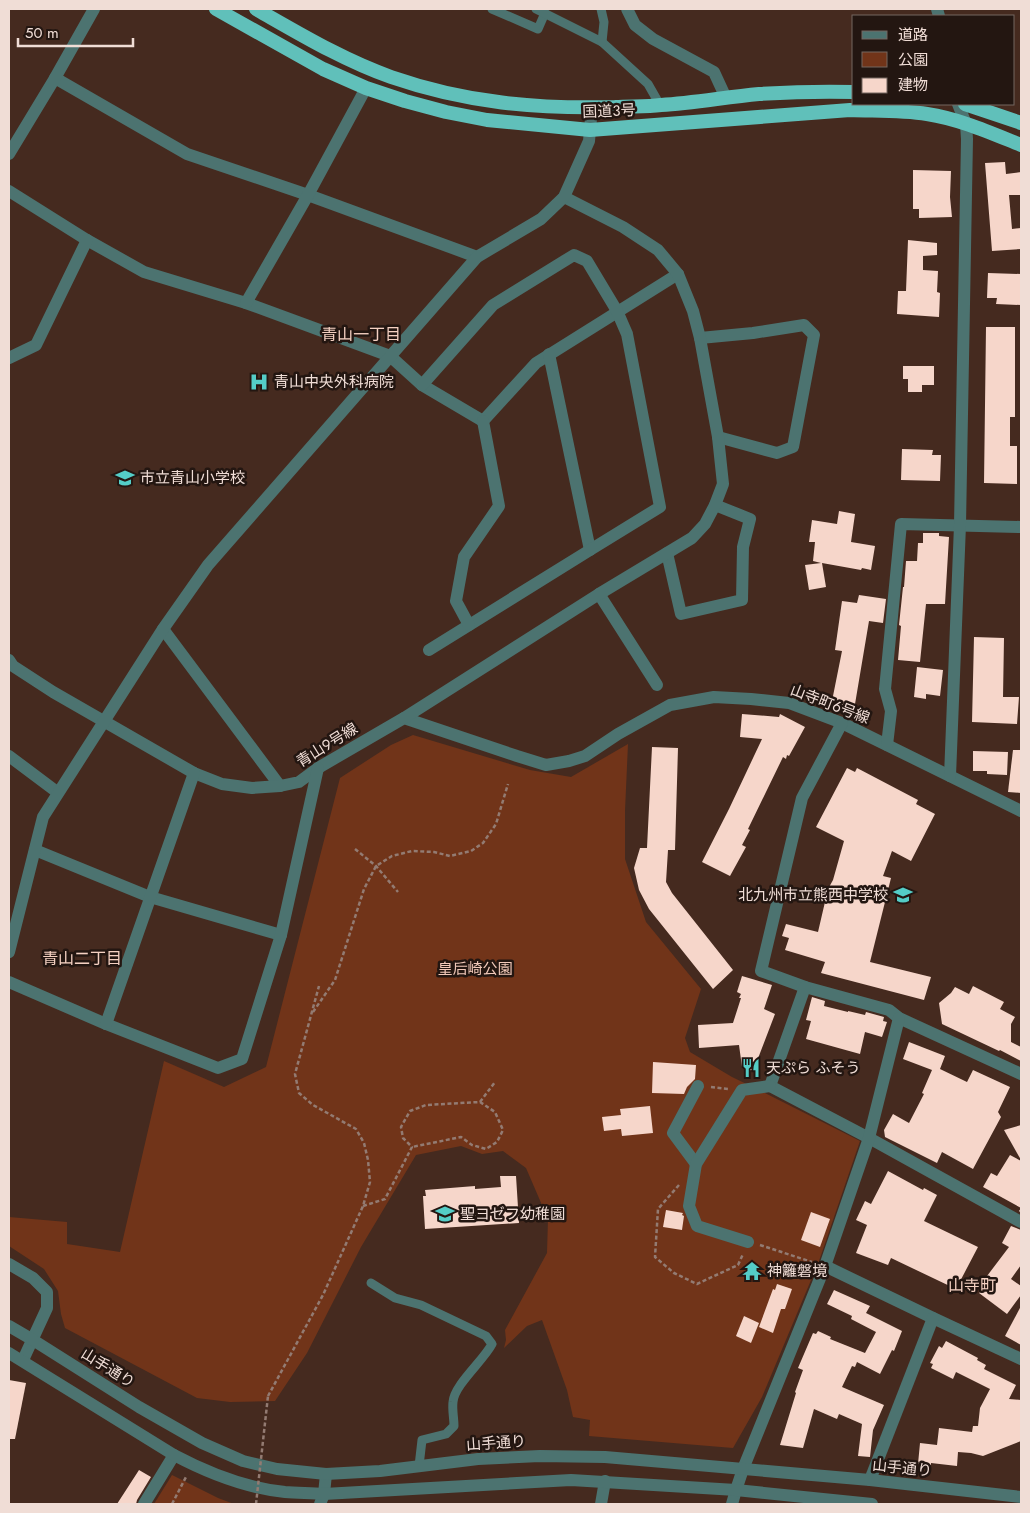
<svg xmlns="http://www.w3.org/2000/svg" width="1030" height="1513" viewBox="0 0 1030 1513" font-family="Jost,'Noto Sans JP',sans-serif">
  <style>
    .green { fill: #713419 }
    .building { fill: #f6d6ca }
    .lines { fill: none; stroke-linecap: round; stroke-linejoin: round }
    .path { stroke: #937b72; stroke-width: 2.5; stroke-dasharray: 4 2.5; stroke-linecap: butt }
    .service { stroke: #4c7370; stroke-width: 9 }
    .minor { stroke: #4c7370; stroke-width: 12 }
    .tertiary { stroke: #4c7370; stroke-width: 12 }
    .trunk { stroke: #60c0ba; stroke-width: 14 }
    .path-bridge { stroke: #937b72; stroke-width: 2.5; stroke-dasharray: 4 2.5; stroke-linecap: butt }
    .labels { text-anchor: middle; stroke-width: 5; stroke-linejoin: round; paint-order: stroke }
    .street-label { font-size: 15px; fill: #f0ddd6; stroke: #231611 }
    .poi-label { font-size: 15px; fill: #f0ddd6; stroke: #231611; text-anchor: start }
    .park-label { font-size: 15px; fill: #f2c9b9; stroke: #231611 }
    .neighbourhood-label { font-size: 16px; fill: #f4d0c1; stroke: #231611 }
  </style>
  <rect width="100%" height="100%" fill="#452a1f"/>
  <g class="green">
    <polygon points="413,735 530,770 571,777 628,744 625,811 625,859 646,922 701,989 685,1038 690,1052 732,1077 761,1091 860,1141 819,1261 762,1397 733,1448 589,1436 590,1420 573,1417 567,1390 542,1320 527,1326 504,1348 506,1340 505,1330 547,1253 548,1219 526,1168 503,1151 482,1154 461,1146 416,1155 361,1247 307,1353 275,1401 230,1402 197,1398 65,1328 61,1314 58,1291 44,1269 9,1246 9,1217 67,1222 67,1244 120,1252 164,1061 224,1087 266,1067 340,778 391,745"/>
    <polygon points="172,1475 218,1498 234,1504 154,1504"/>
  </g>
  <g class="building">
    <polygon points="1005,162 1006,174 1021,172 1021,195 1009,195 1012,229 1021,228 1021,249 992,251 985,163"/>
    <polygon points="913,170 951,171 950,197 952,217 919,218 919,209 913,209"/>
    <polygon points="908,240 937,243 937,255 923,256 923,270 938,271 937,292 940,293 939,317 897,314 898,291 906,291"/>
    <polygon points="988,273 1021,274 1021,305 996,304 997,298 987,298"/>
    <polygon points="986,327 1015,327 1015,417 1010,417 1010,446 1017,446 1017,484 984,483"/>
    <polygon points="903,366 934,366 934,385 922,385 922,392 908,392 908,379 903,379"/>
    <polygon points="902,449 933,450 932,455 941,455 940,481 901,480"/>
    <polygon points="839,511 855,514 851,542 875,546 871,570 862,568 861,570 822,563 826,587 809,590 805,565 821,563 813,561 815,542 809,542 812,520 837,524"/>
    <polygon points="923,533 939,533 939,536 949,537 945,604 926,604 920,662 898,660 901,626 899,625 903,587 904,587 906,561 917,561 918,543 923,543"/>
    <polygon points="859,595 886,599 883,623 869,621 854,710 831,706 842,651 835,650 842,601 857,603"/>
    <polygon points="974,637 1004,638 1003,697 1019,697 1017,724 972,722"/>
    <polygon points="917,667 943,670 940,696 926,694 926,699 914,697"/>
    <polygon points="742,714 779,717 780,714 805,727 789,756 787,755 786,759 783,757 748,829 750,830 742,845 746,847 730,876 702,862 729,809 762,739 740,737"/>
    <polygon points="652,747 678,748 675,850 668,850 666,882 672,893 733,970 713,989 649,909 639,890 634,868 640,848 647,848"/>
    <polygon points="1013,750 1021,750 1021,793 1008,792"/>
    <polygon points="973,751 1008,752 1007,775 987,774 987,771 973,771"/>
    <polygon points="847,768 855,772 857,768 918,800 916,804 935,814 911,861 892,851 883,876 891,878 870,962 931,977 924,1000 821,973 825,962 785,950 789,938 782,936 786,924 818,932 828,889 833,880 844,841 816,827"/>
    <polygon points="742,976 772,985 764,1009 775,1014 757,1061 758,1069 746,1071 745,1067 742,1067 739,1045 699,1048 698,1025 733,1023 741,998 739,998 741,994 737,992"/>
    <polygon points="973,986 1004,1002 1000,1009 1015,1017 1011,1024 1011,1042 1021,1047 1021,1061 1000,1050 999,1051 942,1024 939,1003 951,993 955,987 969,994"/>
    <polygon points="812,997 825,1001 824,1006 848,1012 848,1011 865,1015 866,1012 884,1017 883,1021 887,1022 882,1037 865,1032 860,1054 806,1039 811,1021 806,1020"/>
    <polygon points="909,1042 945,1056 940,1069 967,1082 973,1070 1010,1087 998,1112 1001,1117 973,1169 942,1152 937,1163 885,1137 884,1130 893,1114 909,1123 924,1094 922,1093 932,1070 903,1059"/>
    <polygon points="653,1062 696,1065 695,1079 687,1087 684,1094 652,1093"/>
    <polygon points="650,1106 653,1133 622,1136 621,1129 604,1131 602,1117 621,1115 620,1109"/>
    <polygon points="1021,1125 1021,1160 1004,1130"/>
    <polygon points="1010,1155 1021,1161 1021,1213 1019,1211 1021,1208 983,1187 991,1173 997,1176"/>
    <polygon points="888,1171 923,1190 924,1188 937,1195 924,1221 978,1247 956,1289 891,1258 888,1265 856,1253 867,1225 856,1220 865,1201 871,1204"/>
    <polygon points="500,1176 516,1176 519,1223 425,1229 423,1196 426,1196 425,1190 475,1186 475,1189 501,1187"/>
    <polygon points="666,1210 683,1213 682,1215 684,1216 682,1230 663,1227"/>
    <polygon points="811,1212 830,1219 820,1247 801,1240"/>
    <polygon points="1011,1226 1021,1230 1021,1265 1011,1279 1021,1286 1021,1295 1007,1314 979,1293 988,1282 984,1280 1009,1247 1002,1243"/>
    <polygon points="777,1284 792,1289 785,1309 781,1309 773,1333 759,1327 773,1289 775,1290"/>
    <polygon points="834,1290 870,1306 866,1313 902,1331 894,1351 892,1350 880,1374 857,1362 855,1367 852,1366 842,1387 884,1405 873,1430 870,1457 858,1456 862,1424 839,1414 837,1419 814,1409 803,1448 780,1445 796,1393 795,1392 803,1370 798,1368 813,1333 816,1334 818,1331 831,1337 830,1339 865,1353 876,1332 851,1319 852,1316 827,1304"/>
    <polygon points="1021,1306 1021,1345 1005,1336"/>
    <polygon points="744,1316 759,1323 751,1343 736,1336"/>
    <polygon points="946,1341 978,1358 977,1360 986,1365 984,1369 1016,1385 1009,1399 1021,1400 1021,1441 983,1456 971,1453 958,1452 957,1466 931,1463 931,1465 918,1464 920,1443 937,1445 939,1428 972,1432 973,1426 978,1426 980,1408 990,1389 956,1372 953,1379 931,1368 933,1364 930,1363 939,1346 942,1348"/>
    <polygon points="9,1380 26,1383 15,1439 9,1439"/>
    <polygon points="139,1470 151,1477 137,1500 136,1504 117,1504"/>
  </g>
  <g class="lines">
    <g class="path">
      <polyline points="355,849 376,866 398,892"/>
      <polyline points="313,1012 335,980 364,889 376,866 392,856 412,851 434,852 450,856 471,851 483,843 496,824 508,784"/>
      <polyline points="711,1087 728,1089"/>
      <polyline points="480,1102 495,1082"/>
      <polyline points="679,1185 658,1209 655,1257 674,1273 697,1284 738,1265 743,1254"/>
      <polyline points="363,1206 385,1199 412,1147 403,1138 401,1127 410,1111 426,1105 480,1102 495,1112 503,1130 497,1142 486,1149 472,1145 461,1137 412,1147"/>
      <polyline points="760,1245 812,1262"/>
      <polyline points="268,1396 323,1295 363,1206 370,1182 368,1160 364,1143 356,1129 313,1105 299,1093 295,1074 319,986"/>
      <polyline points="172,1504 186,1477"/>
    </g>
    <g class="service">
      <polyline points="492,9 538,29 545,13"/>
      <polyline points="536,9 602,42 648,84 660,105"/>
      <polyline points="601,9 604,22 602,42"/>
      <path d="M371,1283L395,1298L421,1305L486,1336L492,1344C484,1360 454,1385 453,1402C452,1410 454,1418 454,1426L446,1434L422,1440L419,1466"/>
    </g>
    <g class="minor">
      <polyline points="627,9 635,25 653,39 714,72 726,98"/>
      <polyline points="937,9 939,16"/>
      <polyline points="55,78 187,154 308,195 477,257"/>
      <polyline points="9,191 87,240 144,272 246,303 390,356 422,385 483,421 536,363 678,274"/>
      <polyline points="246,303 308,195 366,88"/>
      <polyline points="700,338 753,333 804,325 814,335 793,447 777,453 718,437"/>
      <polyline points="549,354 590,550"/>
      <polyline points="9,358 36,345 87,240"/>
      <polyline points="422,385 493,305 574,255 587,261 617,311 627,334 660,507 590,550 429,650"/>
      <polyline points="667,553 681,614 742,600 743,547 750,519 715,505"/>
      <polyline points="599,594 657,685"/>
      <polyline points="469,625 456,601 464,557 499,506 483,421"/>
      <polyline points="163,629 280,786"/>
      <polyline points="9,660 13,666 53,692 194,773 222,784 252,788 280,786 299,782 318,768 404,718 517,756 546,765 569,761 585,756 618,734 670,705 714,697 751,699 789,703 842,723 1021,811"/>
      <polyline points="404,718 599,594 692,538 705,524 715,505 723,484 718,437 700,338 693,311 678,274 658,250 623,227 564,197"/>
      <polyline points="842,723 802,798 761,971 805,987 889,1010 899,1018 1021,1074"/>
      <polyline points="887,745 891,711 885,689 901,524 1021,527"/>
      <polyline points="9,756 57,792"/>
      <polyline points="950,776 960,525 967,139 966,124 958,104"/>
      <polyline points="35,850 150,897 281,935"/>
      <polyline points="9,952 43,817 163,629 208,565 477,257 541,219 564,197 589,141 592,107"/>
      <polyline points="9,982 106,1024 218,1068 242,1059 281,935 318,768"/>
      <polyline points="805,987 770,1086 869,1138 1021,1222"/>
      <polyline points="106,1024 194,773"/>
      <polyline points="696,1164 673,1133 698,1086"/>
      <polyline points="748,1242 697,1226 689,1206 696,1164 742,1090 770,1086"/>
      <polyline points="9,1264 33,1278 47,1292 47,1308 23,1360"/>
      <polyline points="825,1266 933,1318 1021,1359"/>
      <polyline points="870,1480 933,1318"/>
      <polyline points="144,1504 174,1455"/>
      <polyline points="320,1504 324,1494 326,1474"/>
      <polyline points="601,1504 605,1481"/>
      <polyline points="732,1504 736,1490 743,1469 825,1266 869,1138 899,1018"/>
    </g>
    <g class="tertiary">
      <polyline points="9,154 55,78 94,9"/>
      <polyline points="9,1326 33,1340 139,1407 202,1443 243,1461 277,1469 326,1474 380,1471 478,1459 540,1456 605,1457 870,1480 1021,1497"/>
      <path d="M9,1353L174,1455C208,1473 246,1488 285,1492C298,1493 311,1493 324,1494L571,1480L736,1490L872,1504"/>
    </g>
    <g class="trunk">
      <path d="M216,9L323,69L366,88L405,101L446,112L487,120L590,130L850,110C876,111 902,110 927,114C960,119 991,133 1021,145"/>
      <path d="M256,9C300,34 343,60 391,77C466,103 537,109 615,107C631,106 646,107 661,105C694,103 726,97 759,94C791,92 822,91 854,92"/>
      <polyline points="965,104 1021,123"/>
    </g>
    <polyline class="path-bridge" points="256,1504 268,1396"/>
  </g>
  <defs>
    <g id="hospital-bare" transform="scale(1.5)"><path d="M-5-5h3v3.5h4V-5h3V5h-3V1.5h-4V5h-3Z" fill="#54cdc7" stroke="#231611" stroke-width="2.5" paint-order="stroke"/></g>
    <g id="school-bare" transform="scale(1.5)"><path d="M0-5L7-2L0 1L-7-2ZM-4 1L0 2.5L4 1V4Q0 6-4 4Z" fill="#54cdc7" stroke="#231611" stroke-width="2.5" paint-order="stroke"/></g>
    <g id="restaurant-bare" transform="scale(1.5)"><path d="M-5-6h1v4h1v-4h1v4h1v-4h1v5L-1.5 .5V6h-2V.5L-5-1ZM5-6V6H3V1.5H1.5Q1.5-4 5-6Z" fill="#54cdc7" stroke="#231611" stroke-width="2.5" paint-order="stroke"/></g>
    <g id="temple-bare" transform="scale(1.5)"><path d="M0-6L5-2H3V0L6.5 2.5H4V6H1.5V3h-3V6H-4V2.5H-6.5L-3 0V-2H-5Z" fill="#54cdc7" stroke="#231611" stroke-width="2.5" paint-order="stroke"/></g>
  </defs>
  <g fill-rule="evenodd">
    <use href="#hospital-bare" x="259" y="382"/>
    <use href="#school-bare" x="125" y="478"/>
    <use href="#school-bare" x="903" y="895"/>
    <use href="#restaurant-bare" x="751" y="1068"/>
    <use href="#school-bare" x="445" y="1214"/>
    <use href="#temple-bare" x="752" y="1271"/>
  </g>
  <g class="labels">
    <g class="street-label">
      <text transform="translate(609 111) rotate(-2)" y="5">国道3号</text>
      <text transform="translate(830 704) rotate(21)" y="5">山寺町6号線</text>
      <text transform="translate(327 745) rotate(-32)" y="5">青山9号線</text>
      <text transform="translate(108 1368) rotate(32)" y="5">山手通り</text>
      <text transform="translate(496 1443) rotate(-4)" y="5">山手通り</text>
      <text transform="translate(902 1468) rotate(6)" y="5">山手通り</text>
    </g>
    <g class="poi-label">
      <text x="274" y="387">青山中央外科病院</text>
      <text x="140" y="483">市立青山小学校</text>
      <text x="888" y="900" text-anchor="end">北九州市立熊西中学校</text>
      <text x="766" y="1073">天ぷら ふそう</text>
      <text x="460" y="1219">聖ヨゼフ幼稚園</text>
      <text x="767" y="1276">神籬磐境</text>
    </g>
    <g class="park-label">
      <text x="475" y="974">皇后崎公園</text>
    </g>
    <g class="neighbourhood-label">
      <text x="361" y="340">青山一丁目</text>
      <text x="82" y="964">青山二丁目</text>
      <text x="972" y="1291">山寺町</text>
    </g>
  </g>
  <rect width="1030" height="1513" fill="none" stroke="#f0ddd6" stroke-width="20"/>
  <rect x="852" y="15" width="162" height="90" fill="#231611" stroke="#756660"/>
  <rect x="862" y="31" width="25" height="8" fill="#4c7370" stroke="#756660"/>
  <text x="898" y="40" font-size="15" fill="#f0ddd6">道路</text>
  <rect x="862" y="52" width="25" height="15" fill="#713419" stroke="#756660"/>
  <text x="898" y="65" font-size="15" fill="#f0ddd6">公園</text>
  <rect x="862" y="78" width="25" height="15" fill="#f6d6ca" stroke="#756660"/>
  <text x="898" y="90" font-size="15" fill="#f0ddd6">建物</text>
  <path d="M18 38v8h115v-8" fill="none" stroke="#f0ddd6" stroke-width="2.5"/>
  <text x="25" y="38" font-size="15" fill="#f0ddd6" stroke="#231611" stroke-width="4" paint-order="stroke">50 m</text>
</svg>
